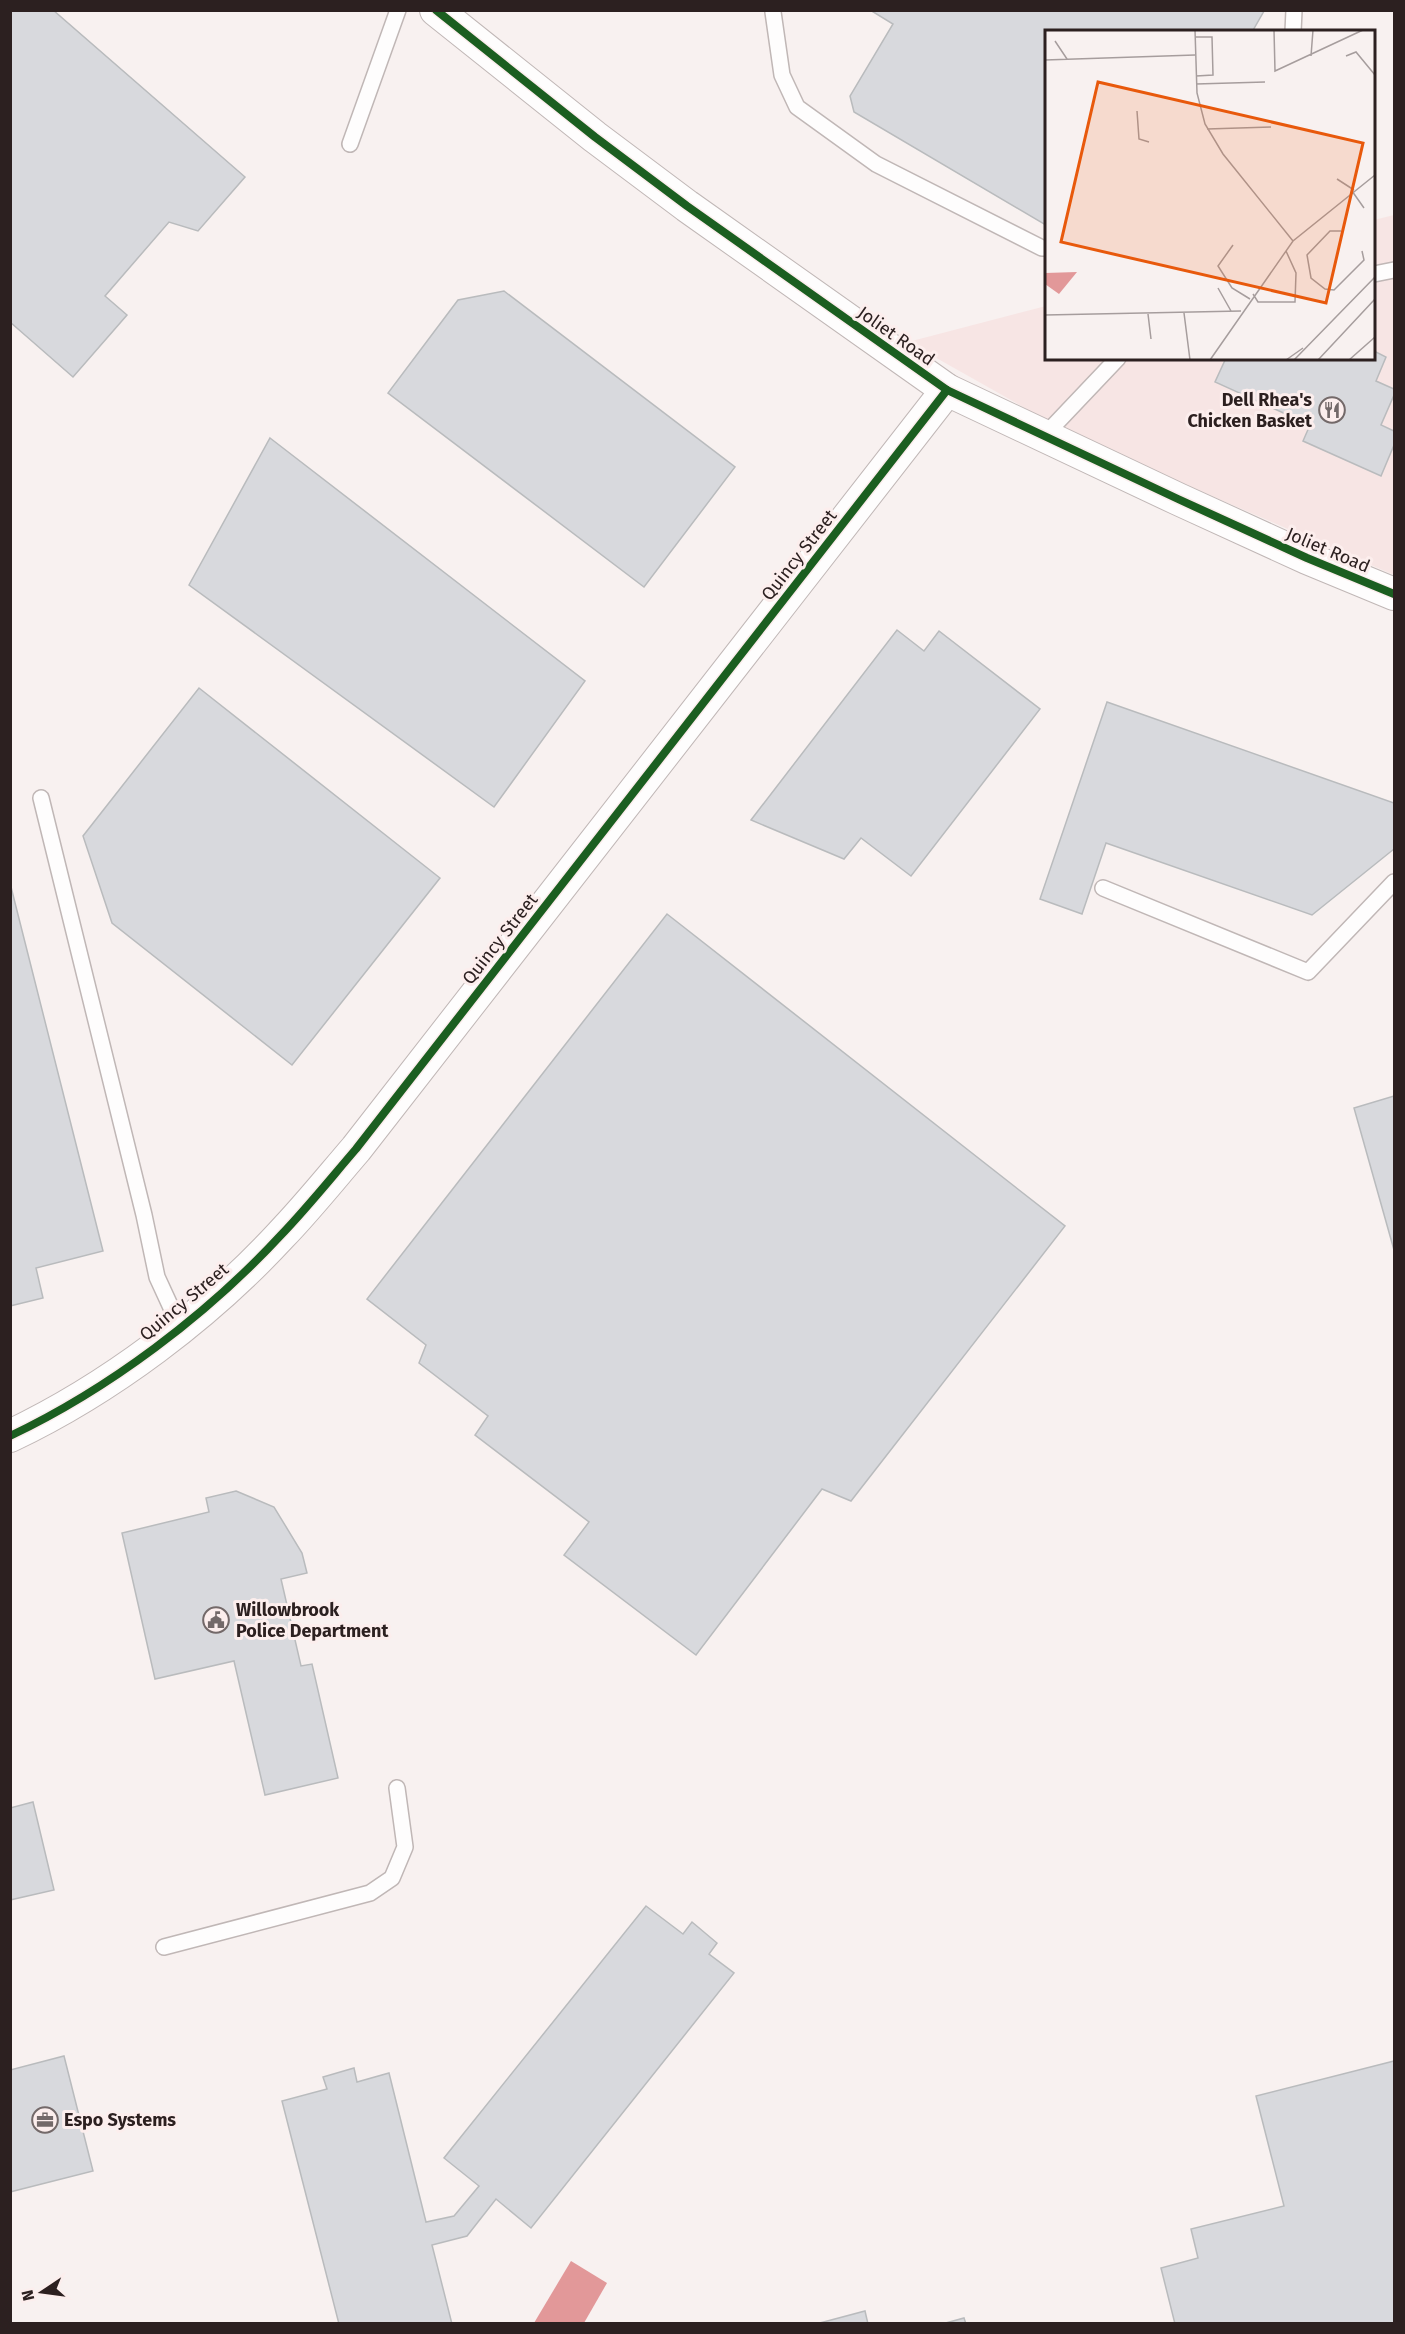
<svg xmlns="http://www.w3.org/2000/svg" width="1405" height="2334" viewBox="0 0 1405 2334" font-family="'Fira Sans',sans-serif">
  <style>
    .built { fill: #f7e5e4 }
    .water { fill: #e29899 }
    .building { fill: #d8d9dd; stroke: #b9bbbd; stroke-width: 1.5 }
    .lines { fill: none; stroke-linecap: round; stroke-linejoin: round }
    .lane-casing { stroke: #c0b7b6; stroke-width: 18 }
    .street-casing { stroke: #c0b7b6; stroke-width: 34 }
    .lane { stroke: #fefdfd; stroke-width: 15 }
    .street { stroke: #fefdfd; stroke-width: 32 }
    .cycleway-casing { stroke: #fceeed; stroke-width: 11 }
    .cycleway { stroke: #1b5e20; stroke-width: 8 }
    .labels { text-anchor: middle; stroke-width: 6; stroke-linejoin: round; paint-order: stroke }
    .street-label { font-size: 18px; fill: #2c2020; stroke: #fceeed }
    .poi-label { font-size: 18px; font-weight: bold; fill: #2c2020; stroke: #fceeed; text-anchor: start }
    .inset-road { fill: none; stroke: #a69d9d; stroke-width: 1.5 }
    .view { fill: #e8590c; fill-opacity: 0.15; stroke: #e8590c; stroke-width: 3 }
    .inset-edge { fill: none; stroke: #2c2020; stroke-width: 3 }
  </style>
  <rect width="100%" height="100%" fill="#f8f1f0"/>
  <polygon class="built" points="1394,215 1394,575 1078,438 908,342 1046,306 1046,358 1374,358 1374,220"/>
  <polygon class="water" points="571,2261 607,2283 584,2323 534,2323"/>
  <g class="building">
    <polygon points="10,10 53,10 245,177 198,231 169,222 105,296 127,315 73,377 10,322"/>
    <polygon points="870,10 1264,10 1264,11 1252,32 1046,32 1046,223 1044,224 854,112 850,96 893,24"/>
    <polygon points="504,291 735,467 644,587 388,393 458,300"/>
    <polygon points="1374,351 1386,357 1376,381 1394,389 1394,395 1381,425 1394,431 1394,445 1381,476 1303,441 1310,425 1215,382 1226,358 1374,358"/>
    <polygon points="270,438 585,681 494,807 189,585"/>
    <polygon points="897,630 924,651 939,631 1040,709 911,876 861,838 844,859 751,820"/>
    <polygon points="199,688 440,878 292,1065 112,923 83,836"/>
    <polygon points="1107,702 1394,803 1394,849 1312,915 1106,843 1082,914 1040,899"/>
    <polygon points="10,883 103,1251 36,1268 43,1298 10,1306"/>
    <polygon points="667,914 1065,1226 851,1501 822,1489 696,1655 564,1555 589,1522 475,1435 488,1416 419,1363 426,1345 367,1299"/>
    <polygon points="1394,1096 1394,1250 1354,1108"/>
    <polygon points="236,1491 274,1507 302,1553 307,1573 281,1579 301,1666 312,1664 338,1778 265,1795 234,1661 155,1679 122,1533 209,1512 206,1498"/>
    <polygon points="33,1802 54,1890 10,1900 10,1808"/>
    <polygon points="646,1906 683,1934 692,1922 717,1943 709,1954 734,1973 531,2228 496,2199 467,2236 432,2245 452,2324 339,2324 282,2101 327,2089 323,2077 354,2068 357,2082 389,2073 426,2222 454,2216 479,2186 444,2158"/>
    <polygon points="64,2056 93,2171 10,2192 10,2070"/>
    <polygon points="1394,2061 1394,2324 1175,2324 1161,2268 1198,2258 1191,2229 1284,2206 1256,2096"/>
    <polygon points="865,2311 868,2324 816,2324"/>
    <polygon points="964,2318 966,2324 942,2324"/>
  </g>
  <g class="lines">
    <g class="lane-casing">
      <g id="lane">
        <polyline points="773,12 782,75 797,107 876,164 1042,248 1046,248"/>
        <polyline points="1293,32 1294,10"/>
        <polyline points="350,144 398,10"/>
        <polyline points="1374,274 1394,270"/>
        <polyline points="1044,436 1118,358"/>
        <polyline points="41,798 144,1215 157,1277 180,1327"/>
        <polyline points="1103,888 1308,972 1394,882"/>
        <polyline points="164,1947 370,1893 392,1878 405,1847 397,1788"/>
      </g>
    </g>
    <g class="street-casing">
      <g id="street">
        <polyline points="436,10 595,137 687,206 947,390 1178,499 1307,558 1394,594"/>
        <path d="M10,1436C109,1389 207,1315 281,1235C307,1208 331,1178 356,1149L947,390"/>
      </g>
    </g>
    <use href="#lane" class="lane"/>
    <use href="#street" class="street"/>
    <g class="cycleway-casing">
      <g id="cycleway">
        <polyline points="436,10 595,137 687,206 947,390 1178,499 1307,558 1394,594"/>
        <path d="M10,1436C109,1389 207,1315 281,1235C307,1208 331,1178 356,1149L947,390"/>
      </g>
    </g>
    <use href="#cycleway" class="cycleway"/>
  </g>
  <defs>
    <g id="restaurant-ring" transform="scale(1.35)"><circle r="9.5" fill="#fceeed" stroke="#736969" stroke-width="1.5"/><path d="M-5-6h1v4h1v-4h1v4h1v-4h1v5L-1.5 .5V6h-2V.5L-5-1ZM5-6V6H3V1.5H1.5Q1.5-4 5-6Z" fill="#736969"/></g>
    <g id="civic-ring" transform="scale(1.35)"><circle r="9.5" fill="#fceeed" stroke="#736969" stroke-width="1.5"/><path d="M-.6-6.5H3V-4.5H.6V-3L4-1V1h2V6H-6V1h2V-1L-.6-3ZM-1.2 2.5V6h2.4V2.5Z" fill="#736969"/></g>
    <g id="office-ring" transform="scale(1.35)"><circle r="9.5" fill="#fceeed" stroke="#736969" stroke-width="1.5"/><path d="M-6-3h4V-5.5h4V-3h4V5H-6ZM-1-4.5V-3h2v-1.5ZM-6 0V1H6V0Z" fill="#736969"/></g>
  </defs>
  <g fill-rule="evenodd">
    <use href="#restaurant-ring" x="1332" y="410"/>
    <use href="#civic-ring" x="216" y="1620"/>
    <use href="#office-ring" x="45" y="2120"/>
  </g>
  <g class="labels">
    <g class="street-label">
      <text transform="translate(896 336) rotate(35)" y="6">Joliet Road</text>
      <text transform="translate(1328 550) rotate(23)" y="6">Joliet Road</text>
      <text transform="translate(799 555) rotate(-52)" y="6">Quincy Street</text>
      <text transform="translate(500 939) rotate(-52)" y="6">Quincy Street</text>
      <text transform="translate(184 1302) rotate(-40)" y="6">Quincy Street</text>
    </g>
    <g class="poi-label">
      <text x="1312" y="406" text-anchor="end">Dell Rhea's<tspan x="1312" dy="21">Chicken Basket</tspan></text>
      <text x="236" y="1616">Willowbrook<tspan x="236" dy="21">Police Department</tspan></text>
      <text x="64" y="2126">Espo Systems</text>
    </g>
  </g>
  <g transform="translate(1045 30)">
    <rect width="330" height="330" fill="#f8f1f0"/>
    <path d="M32,242L14,264L0,254V243Z" fill="#e29899"/>
    <path class="inset-road" d="M150,0L152,63L160,94L178,124L248,211M229,0L230,41L318,0M150,7H167L168,45L151,46M10,11L22,29M266,26L268,0M301,26L311,22L330,45M0,30L150,25M151,54L220,52M92,81L94,109L104,112M162,99L226,97M292,149L309,160M307,161L319,178M296,201H285L262,225L266,248L280,259L289,260L319,230L317,221M188,215L173,236L187,258L205,269M173,258L186,281M208,264L213,272H250L251,243L241,221M139,283L145,330M103,284L106,309M0,285L196,281M165,330L248,211L330,145M241,330L258,318M249,330L330,247M273,330L330,269M304,330L330,307"/>
    <path class="view" d="M53,52L318,113L281,273L16,212Z"/>
    <rect width="330" height="330" class="inset-edge"/>
  </g>
  <rect width="1405" height="2334" fill="none" stroke="#2c2020" stroke-width="24"/>
  <g transform="translate(42 2292) rotate(257)" stroke="#fceeed" stroke-width="4.5" paint-order="stroke">
  <path d="M0-4.5L10 22L0 15L-10 22Z" fill="#2c2020"/>
  <text y="-9" font-size="16" font-weight="bold" text-anchor="middle" fill="#2c2020">N</text>
  </g>
</svg>
